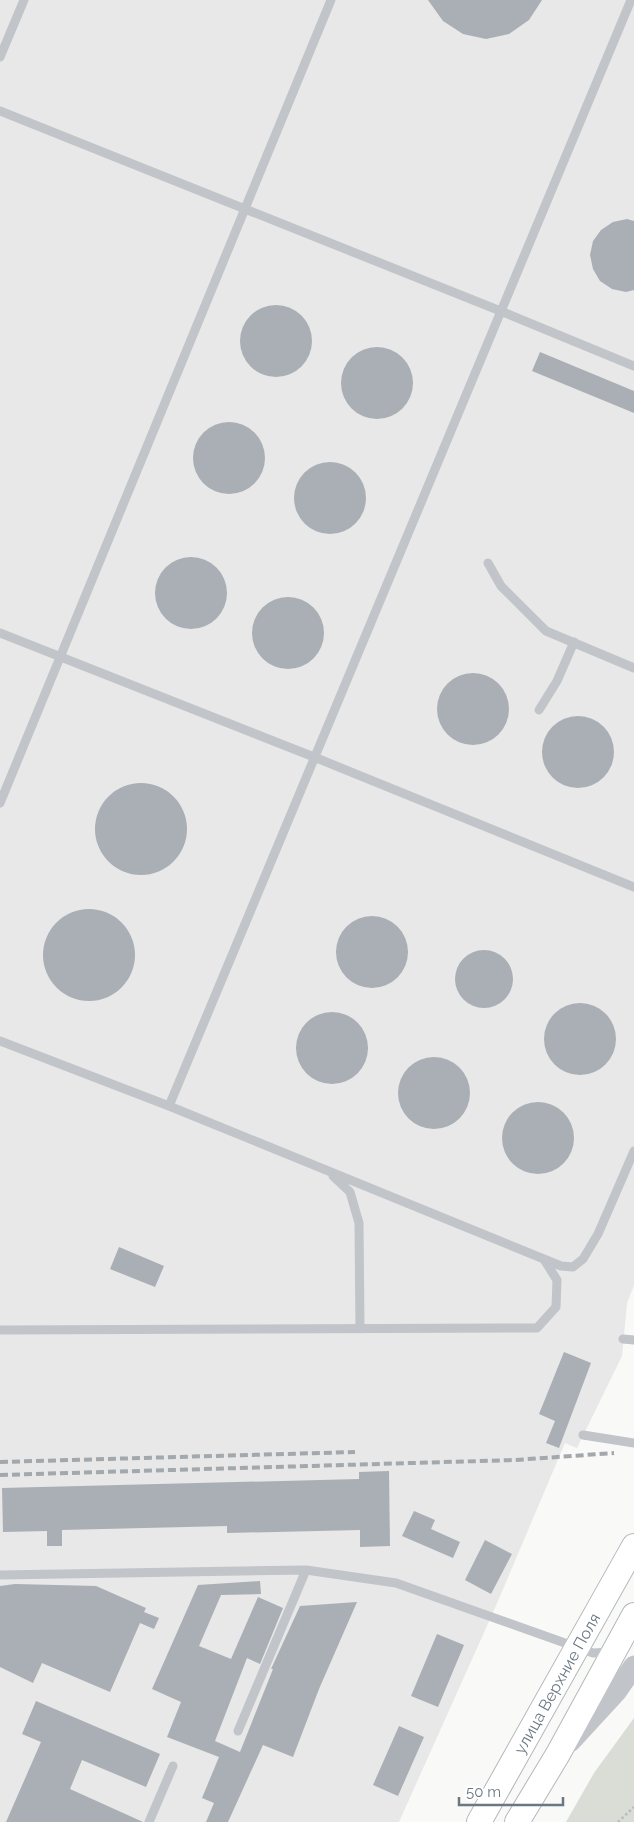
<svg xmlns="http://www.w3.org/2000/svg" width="634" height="1822" viewBox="0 0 634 1822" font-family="Raleway,sans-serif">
<rect width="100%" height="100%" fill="#f9f9f7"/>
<path fill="#e7e8e7" d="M0 0H634V1285L627 1303 622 1356 577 1448 565 1443 495 1608 399 1822H0Z"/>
<path fill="#d9ddd6" d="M634 1718V1822H566L594 1773Z"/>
<path fill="#a9afb5" d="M428 0H542L529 20 509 34 486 39 463 34 443 21Z
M627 219 634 221V290L626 292 612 289 600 281 593 269 590 255 593 241 601 230 613 222Z
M240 341a36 36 0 1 1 72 0a36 36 0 1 1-72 0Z
M341 383a36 36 0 1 1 72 0a36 36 0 1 1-72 0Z
M540 352 634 391V413L532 371Z
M193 458a36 36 0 1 1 72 0a36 36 0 1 1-72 0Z
M294 498a36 36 0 1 1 72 0a36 36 0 1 1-72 0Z
M155 593a36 36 0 1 1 72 0a36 36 0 1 1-72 0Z
M252 633a36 36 0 1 1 72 0a36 36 0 1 1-72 0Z
M437 709a36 36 0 1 1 72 0a36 36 0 1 1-72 0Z
M542 752a36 36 0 1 1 72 0a36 36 0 1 1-72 0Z
M95 829a46 46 0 1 1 92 0a46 46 0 1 1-92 0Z
M43 955a46 46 0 1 1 92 0a46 46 0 1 1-92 0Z
M336 952a36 36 0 1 1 72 0a36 36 0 1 1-72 0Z
M455 979a29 29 0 1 1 58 0a29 29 0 1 1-58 0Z
M544 1039a36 36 0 1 1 72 0a36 36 0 1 1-72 0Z
M296 1048a36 36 0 1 1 72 0a36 36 0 1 1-72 0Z
M398 1093a36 36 0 1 1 72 0a36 36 0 1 1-72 0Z
M502 1138a36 36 0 1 1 72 0a36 36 0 1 1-72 0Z
M119 1247 164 1266 155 1287 110 1269Z
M564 1352 591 1363 559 1448 546 1443 555 1421 539 1414Z
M389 1471 390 1546 360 1547V1530L227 1533V1526L62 1530V1546H47V1531L3 1532 2 1488 359 1479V1472Z
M414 1511 435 1520 431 1529 460 1542 453 1558 402 1536Z
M485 1540 512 1554 491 1594 465 1580Z
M260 1581 261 1594 221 1595 199 1646 231 1659 258 1597 283 1608 260 1664 247 1658 215 1741 240 1752 273 1669H271L300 1606 357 1602 319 1689 293 1757 263 1745 228 1822H206L214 1803 202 1798 219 1757 167 1737 181 1702 152 1689 198 1585Z
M15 1584 96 1586 146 1608 144 1612 159 1618 154 1629 140 1623 110 1692 42 1663 33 1683 0 1667V1586Z
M437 1634 464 1645 438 1707 411 1696Z
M36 1701 160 1754 146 1787 82 1760 70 1789 143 1822H6L41 1742 22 1734Z
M399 1726 424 1737 398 1796 373 1785Z"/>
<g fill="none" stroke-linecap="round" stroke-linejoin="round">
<g stroke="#b3b8bc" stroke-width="26">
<g id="secondary">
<path id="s1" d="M479 1822 634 1546"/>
<path d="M517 1822 558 1754 634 1615"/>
</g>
</g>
<path stroke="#b9bcbe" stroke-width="2.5" stroke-dasharray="2.5 2.5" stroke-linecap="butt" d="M618 1822 634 1807"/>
<path stroke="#c1c4c8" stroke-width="9" d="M0 57 24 0
M0 111 503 312 634 366
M488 563 501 586 546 631 634 668
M0 633 314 757 634 887
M539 710 557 681 574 642
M0 803 331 0
M0 1041 169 1106 561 1266 573 1267 583 1259 598 1234 634 1151
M169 1106 631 0
M333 1176 350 1192 359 1223 360 1329
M0 1330 537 1328 556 1307 557 1280 545 1261
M623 1339 634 1340
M583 1435 634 1443
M0 1575 306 1570 396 1583 593 1653 612 1652
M238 1731 306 1570
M149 1822 173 1766"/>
<path stroke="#c1c4c8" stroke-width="21" d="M570 1742 616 1692 634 1666"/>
<use href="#secondary" stroke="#fff" stroke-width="24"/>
<path stroke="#a3a8ad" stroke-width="4" stroke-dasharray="8 4" stroke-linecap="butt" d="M0 1462 355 1452
M0 1475 515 1460 614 1453"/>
</g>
<g text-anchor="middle" stroke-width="5" stroke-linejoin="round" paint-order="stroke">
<g font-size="16" fill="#6b7884" stroke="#fff">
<text dy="6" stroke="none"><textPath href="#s1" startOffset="159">улица Верхние Поля</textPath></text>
</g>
</g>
<path d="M459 1797v8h104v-8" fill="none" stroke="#6b7884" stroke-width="2.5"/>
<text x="466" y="1797" font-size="15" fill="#6b7884" stroke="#ffffff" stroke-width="4" paint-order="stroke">50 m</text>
</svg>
